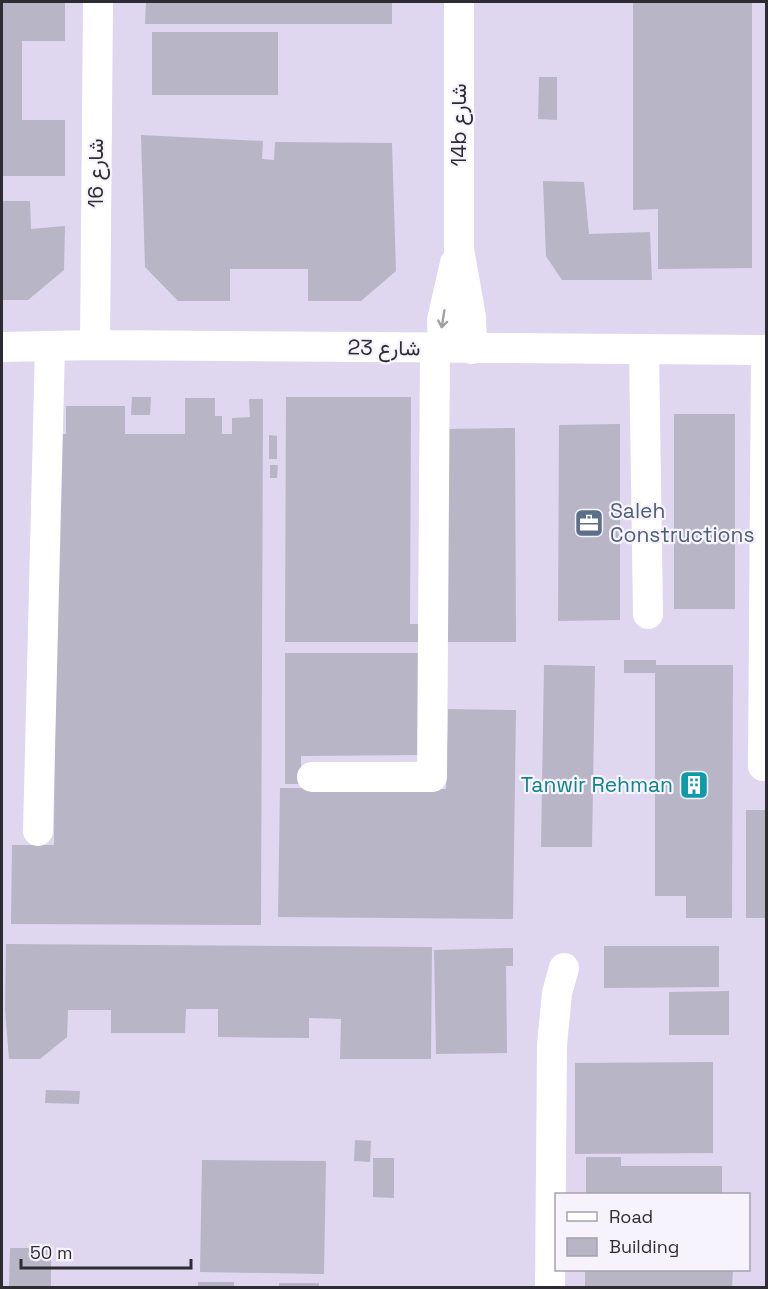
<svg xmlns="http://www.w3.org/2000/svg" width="768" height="1289" viewBox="0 0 768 1289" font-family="'Space Grotesk',Vazirmatn,sans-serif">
<rect width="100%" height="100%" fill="#eae4f6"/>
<path fill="#dfd6ef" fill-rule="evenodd" d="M2 2H766V1287L2 1288ZM556 1194H748V1270H556Z"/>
<path fill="#b8b5c7" d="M2 2H65V41H22V120H65V176H2Z
M146 2H392V24H145Z
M633 2H752V268L658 269V209L633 210Z
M152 32H278V95H152Z
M539 77H557V120L538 119Z
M141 135 263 141 262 159 274 160 275 142 392 143 396 271 361 301H308V269H230V301H178L145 267Z
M543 181 584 182 589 234 650 232 652 280H562L546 256Z
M2 201H30L31 229 65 226 64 270 28 300H2Z
M132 397H151L150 415H131Z
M286 397H411L410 624H419L418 642H285Z
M185 398H215V416H222V434H232V418L250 417 249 399H263L261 925 11 924 12 845H54L57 434H66V406H125V434H185Z
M674 414H735V609H674Z
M620 424V620L558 621 559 425Z
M515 428 516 642H447V429Z
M269 435 277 436V459H269Z
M270 465H278L277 478H270Z
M285 653H419L418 755 301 756V784H285Z
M624 660H656V665H733L732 918H686V896H655V673H624Z
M544 665 595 666 592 847H541Z
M448 709 516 710 513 919 278 917 280 788 446 789Z
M746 810H766V918H746Z
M6 944 432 947 431 1059H340L341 1019 309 1018V1038L218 1037V1009H186L185 1033H111V1010H68L67 1037 40 1059H9L5 1009Z
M604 946H719V987L604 988Z
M513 948V966H506L507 1053 436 1054 434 950Z
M729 991V1035H669V992Z
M713 1062V1153L575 1154V1063Z
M46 1090 80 1091 79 1104 45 1103Z
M355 1140 371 1141 370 1162 354 1161Z
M586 1157H621V1166H722V1194H586Z
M373 1158H394V1198L373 1197Z
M202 1160 326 1161 324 1274 200 1272Z
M10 1248H51V1287H9Z
M585 1270H733L732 1287H585Z
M198 1282H234V1287H198Z
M279 1283H319V1287H279Z"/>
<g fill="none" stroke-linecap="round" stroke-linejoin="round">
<path stroke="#fff" stroke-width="30" d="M459 2V249L471 317 472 349
M95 345 98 2
M2 347 95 345 766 350
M443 349 442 320 455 263
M644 349 648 614
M763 766 766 354
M312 777H432L435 349
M38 831 50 346
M550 1288 552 1045 557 993 564 968"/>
</g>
<defs><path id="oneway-shaft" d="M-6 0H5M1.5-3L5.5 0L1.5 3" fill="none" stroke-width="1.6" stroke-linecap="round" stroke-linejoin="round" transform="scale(1.5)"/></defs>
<use stroke="#a1a0a3" href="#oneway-shaft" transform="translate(443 319) rotate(99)"/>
<defs>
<g id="office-square" transform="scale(1.5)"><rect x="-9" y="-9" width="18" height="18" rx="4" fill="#5c6f8a" stroke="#f6f3fd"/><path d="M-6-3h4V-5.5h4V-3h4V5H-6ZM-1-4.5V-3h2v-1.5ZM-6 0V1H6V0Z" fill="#fff"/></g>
<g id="building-square" transform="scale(1.5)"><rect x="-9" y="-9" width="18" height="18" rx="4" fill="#0f9aa8" stroke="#f6f3fd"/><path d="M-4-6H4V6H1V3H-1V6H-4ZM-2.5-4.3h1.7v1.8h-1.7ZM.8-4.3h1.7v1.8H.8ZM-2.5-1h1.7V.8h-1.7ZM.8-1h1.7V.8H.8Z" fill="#fff"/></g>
</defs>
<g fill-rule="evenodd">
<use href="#office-square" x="589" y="523"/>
<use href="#building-square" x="694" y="785"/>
</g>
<g text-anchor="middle" stroke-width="4.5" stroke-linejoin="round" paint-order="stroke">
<g font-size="21" fill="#2e2c33" stroke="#f6f3fd">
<text transform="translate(459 125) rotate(-90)" y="7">14b شارع</text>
<text transform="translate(96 173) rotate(-90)" y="7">شارع 16</text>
<text transform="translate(384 348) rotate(1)" y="7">شارع 23</text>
</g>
<g font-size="21" fill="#4e5e75" stroke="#f6f3fd" text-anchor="start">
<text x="610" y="518">Saleh<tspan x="610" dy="24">Constructions</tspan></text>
</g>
<g font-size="21" fill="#0d838f" stroke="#f6f3fd" text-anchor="end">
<text x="673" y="792">Tanwir Rehman</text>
</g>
</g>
<rect width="768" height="1289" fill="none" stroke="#2e2c33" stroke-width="6"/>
<rect x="555" y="1193" width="195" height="78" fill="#f6f3fd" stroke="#a6a3ac" stroke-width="1.5"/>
<rect x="567" y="1212" width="30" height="9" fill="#ffffff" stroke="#a6a3ac" stroke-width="1.5"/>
<text x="609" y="1223" font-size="18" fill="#2e2c33">Road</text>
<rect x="567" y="1238" width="30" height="18" fill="#b8b5c7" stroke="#a6a3ac" stroke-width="1.5"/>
<text x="609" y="1253" font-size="18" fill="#2e2c33">Building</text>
<path d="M21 1259v9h170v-9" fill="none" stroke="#2e2c33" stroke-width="3"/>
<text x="30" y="1259" font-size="18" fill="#2e2c33" stroke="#f6f3fd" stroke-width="4.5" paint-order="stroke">50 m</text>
</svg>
